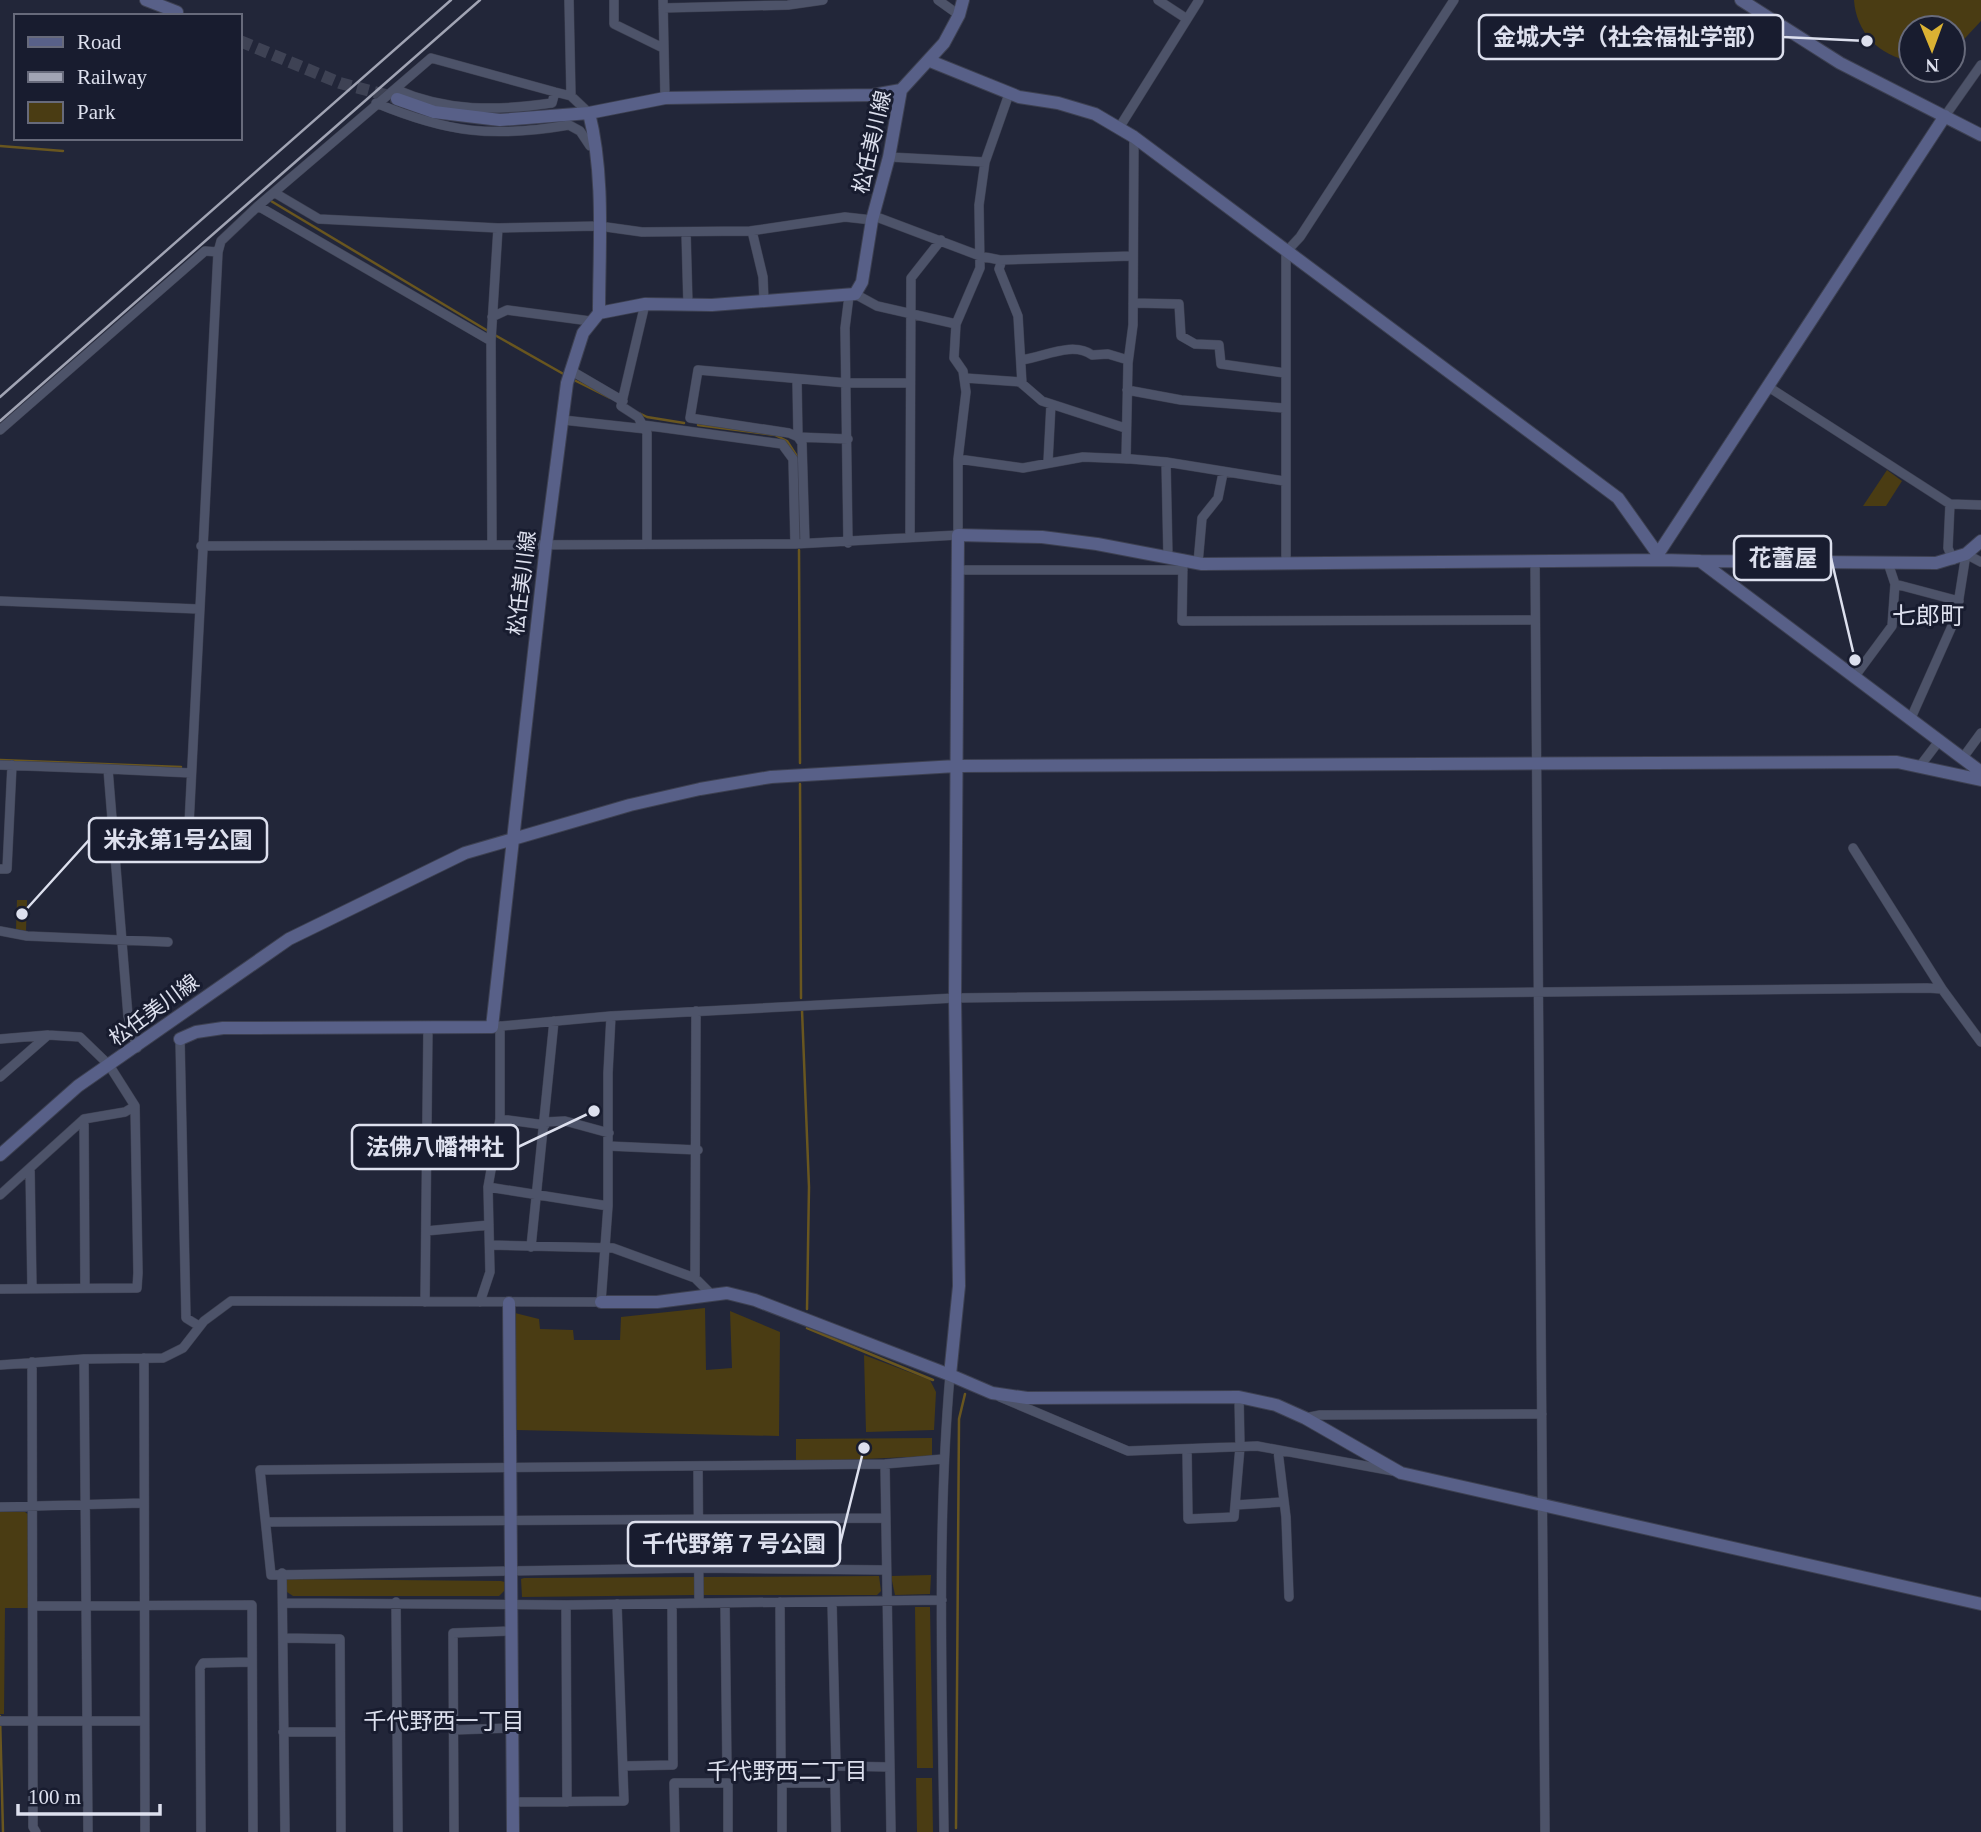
<svg xmlns="http://www.w3.org/2000/svg" width="1981" height="1832" viewBox="0 0 1981 1832" font-family="'Times New Roman','Noto Sans JP',serif">
<rect width="100%" height="100%" fill="#222639"/>
<path fill="#4a3c13" d="M1854 0H1981V21L1953 51V28H1911V61C1879 56 1856 32 1854 0Z
M1887 470 1902 481 1886 506H1863Z
M17 900H27L26 931 16 929Z
M705 1308 706 1370 732 1368 730 1311 780 1332 779 1436 516 1430 515 1313 539 1319 540 1329 573 1330 574 1340H620L621 1317Z
M864 1355 930 1380 936 1392 934 1430 866 1432Z
M932 1438V1456L796 1462V1439Z
M0 1512H25L29 1515 30 1608H5L4 1714H0Z
M931 1575 930 1594 895 1595 891 1576Z
M879 1576 881 1591 877 1595H702V1577Z
M695 1577V1595L522 1597 521 1579 524 1578Z
M285 1579 501 1581 505 1582 504 1591 499 1596H293L287 1592Z
M915 1607H930L933 1768H917Z
M916 1778H932L933 1832H917Z"/>
<g fill="none" stroke-linecap="round" stroke-linejoin="round">
<path stroke="#69561f" stroke-width="2.5" d="M0 146 63 151
M271 201 488 331
M493 334 567 376
M572 379 610 398
M639 413 647 417 684 423
M698 425 775 435 787 441 798 458
M799 482 800 532
M799 550 800 763
M0 760 181 767
M800 784 801 998
M802 1010 809 1187 807 1309
M807 1328 933 1380
M0 1716 3 1832
M956 1828 959 1419 965 1394"/>
<path stroke="#3e4254" stroke-width="12" stroke-dasharray="12 6" stroke-linecap="butt" d="M240 41 340 83 397 98"/>
<g stroke="#3d4051" stroke-width="10">
<path id="street" d="M569 0 571 96
M614 0V24L663 48
M663 0 665 98
M938 0 959 15
M1158 0 1187 19
M663 8 788 5 823 0
M555 92 552 103C497 111 447 112 395 89L431 58 555 92 571 96 589 113
M376 103C448 133 493 138 569 125L580 131 590 146H594
M1945 116 1981 65
M1119 128 1199 0
M889 157 985 162
M275 193 319 219 498 228 599 226 642 232 750 231 845 217 872 220
M258 206 491 341 492 545
M874 216 980 256 1000 260 1132 256
M752 231 763 277 764 301
M686 232 688 305
M1002 260 999 269 1018 316 1022 384
M855 294 877 306 956 324
M1133 303 1179 304 1181 336 1195 344 1219 345 1221 364 1285 373
M645 304 621 406 638 417 647 433V543
M492 317 507 310 590 321
M491 341 498 228
M1022 360C1044 357 1073 341 1092 355L1108 354 1128 360
M570 370 623 401
M965 378 1020 382 1042 401 1125 428
M797 380 798 437 848 439
M1767 386 1950 504 1981 505
M1127 390 1181 400 1284 408
M563 420 646 429
M643 425 782 444 793 459 795 544
M0 430 205 251 218 252
M958 459 1023 468 1083 457 1131 459 1166 462 1284 481
M1126 459 1128 363 1133 325 1134 137
M1048 462 1051 404
M1166 462 1168 557
M1950 504 1948 548 1953 560
M910 536 911 278 941 240
M805 543 802 443 798 437 789 433 690 418 698 370 847 383H909
M848 543 845 328 849 296
M201 546 795 544 958 535V459L966 392 963 371 954 358 956 324 980 268 979 205 985 162 1009 94
M1183 559 1182 621 1535 620
M1535 561 1545 1832
M1198 563 1202 518 1218 498 1223 473
M1286 563V252L1300 237 1454 0
M959 570H1183
M1895 584 1959 601
M0 601 198 609
M1855 676 1892 626 1895 584 1888 563
M1911 718 1956 617 1966 554 1981 562
M1962 759 1981 733
M0 765 108 769 128 1016 137 1048
M1920 766 1939 741
M108 769 191 773
M113 823 171 824
M1853 848 1942 989
M203 856 189 825 218 252 221 241 258 206 395 89
M0 869H7L12 765
M0 931 27 936 168 942
M492 1027 611 1016 955 998 1927 988 1942 989 1981 1042
M0 1039 48 1035 80 1037 109 1065 135 1106 138 1273 137 1288 0 1289
M180 1039 186 1318 199 1326
M0 1077 48 1035
M84 1119 85 1288
M500 1119 545 1125
M545 1122 565 1121 609 1133
M608 1146 698 1150
M427 1163 492 1164
M30 1168 32 1289
M488 1187 608 1206
M0 1195 84 1119 125 1112 135 1106
M426 1231 489 1225
M490 1245 613 1248 695 1278 711 1294
M531 1247 554 1021
M695 1278 696 1011
M425 1302 428 1027
M480 1302 490 1272 488 1187 500 1119V1026
M144 1358 145 1832
M84 1359 88 1832
M32 1362 33 1827 36 1832
M0 1365 84 1359 163 1358 183 1348 204 1321 231 1301 601 1302 608 1206V1073L611 1016
M1000 1397 1128 1451 1257 1446 1393 1471
M1305 1418 1320 1415 1542 1414
M1187 1449 1188 1519 1234 1517 1240 1447 1239 1397
M1278 1451 1286 1517 1289 1597
M885 1464 891 1832
M698 1466 699 1601
M1235 1505 1283 1502
M0 1507 142 1503
M267 1522 886 1518
M886 1570 699 1568 271 1575 260 1470 885 1464 943 1459
M282 1573 285 1832
M396 1602 398 1832
M832 1602 836 1766 890 1767
M283 1603 566 1605 942 1600
M725 1603 727 1769 781 1768 780 1602
M566 1605 567 1802
M34 1606 252 1605 253 1832
M284 1638 340 1639 341 1832
M0 1721H143
M454 1730 511 1728
M283 1732H340
M623 1766 673 1765 672 1604
M512 1802 624 1801 617 1604
M201 1832 200 1668 203 1663 252 1662
M454 1832 453 1633 511 1631
M675 1832 674 1783H728V1832
M782 1832V1783H835L836 1832
M944 1832C942 1680 937 1527 950 1375"/>
</g>
<g stroke="#3d4051" stroke-width="14">
<path id="secondary" d="M146 0 177 12
M1741 0 1840 63 1981 135
M930 61 1019 97 1058 103 1095 114 1134 137 1618 498 1662 560 1700 561 1981 772
M397 99 434 112 500 120 589 113 665 98 873 95 901 90
M589 113C605 176 599 248 599 313
M1658 554 1945 116
M1700 561 1936 563 1966 554 1981 541
M180 1039 196 1032 223 1028 492 1027 546 545 567 383 583 333 599 313 645 304 712 305 855 294 862 282 872 220 889 157 901 90 944 43 959 15 963 0
M0 1155 78 1086 289 939 465 853 630 805 700 789 771 777 956 766 1897 762 1981 780
M601 1302H657L727 1293 755 1300 950 1375 959 1286 955 998 958 535 1042 537 1097 544 1202 564 1662 560
M509 1303 513 1832
M950 1375 992 1393 1027 1398 1239 1397 1276 1405 1305 1418 1401 1473 1981 1604"/>
</g>
<use href="#street" stroke="#4d5369" stroke-width="9"/>
<use href="#secondary" stroke="#586088" stroke-width="12"/>
<path stroke="#a1a4b4" stroke-width="2.5" d="M0 397 451 0
M0 421 480 0"/>
</g>
<g text-anchor="middle" stroke-width="6" stroke-linejoin="round" paint-order="stroke">
<g font-size="21" fill="#dde0ee" stroke="#181c2f">
<text transform="translate(872 142) rotate(-77)" y="7">松任美川線</text>
<text transform="translate(522 583) rotate(-83)" y="7">松任美川線</text>
<text transform="translate(154 1010) rotate(-36)" y="7">松任美川線</text>
</g>
<g font-size="23" fill="#dde0ee" stroke="#181c2f">
<text x="444" y="1729">千代野西一丁目</text>
<text x="787" y="1779">千代野西二丁目</text>
</g>
<g font-size="24" fill="#dde0ee" stroke="#181c2f">
<text x="1928" y="624">七郎町</text>
</g>
</g>
<path fill="none" stroke="#dde0ee" stroke-width="2.5" d="M1867 41L1783 37M1855 660L1831 558M22 914L89 840M594 1111L518 1147M864 1448L840 1544"/>
<g fill="#dde0ee" stroke="#181c2f" stroke-width="2.5">
<circle cx="1867" cy="41" r="7"/>
<circle cx="1855" cy="660" r="7"/>
<circle cx="22" cy="914" r="7"/>
<circle cx="594" cy="1111" r="7"/>
<circle cx="864" cy="1448" r="7"/>
</g>
<g fill="#181c2f" stroke="#dde0ee" stroke-width="2.5">
<rect x="1479" y="15" width="304" height="44" rx="7"/>
<rect x="1734" y="536" width="97" height="44" rx="7"/>
<rect x="89" y="818" width="178" height="44" rx="7"/>
<rect x="352" y="1125" width="166" height="44" rx="7"/>
<rect x="628" y="1522" width="212" height="44" rx="7"/>
</g>
<g font-size="23" text-anchor="middle" font-weight="bold" fill="#dde0ee">
<text x="1631" y="45">金城大学（社会福祉学部）</text>
<text x="1783" y="566">花蕾屋</text>
<text x="178" y="848">米永第1号公園</text>
<text x="435" y="1155">法佛八幡神社</text>
<text x="734" y="1552">千代野第７号公園</text>
</g>
<rect x="14" y="14" width="228" height="126" fill="#181c2f" stroke="#676a7b" stroke-width="2"/>
<rect x="28" y="37" width="35" height="10" fill="#586088" stroke="#676a7b" stroke-width="2"/>
<text x="77" y="49" font-size="21" fill="#dde0ee">Road</text>
<rect x="28" y="72" width="35" height="10" fill="#a1a4b4" stroke="#676a7b" stroke-width="2"/>
<text x="77" y="84" font-size="21" fill="#dde0ee">Railway</text>
<rect x="28" y="102" width="35" height="21" fill="#4a3c13" stroke="#676a7b" stroke-width="2"/>
<text x="77" y="119" font-size="21" fill="#dde0ee">Park</text>
<g transform="translate(1932 49) rotate(179)"><circle r="33" fill="#181c2f" stroke="#676a7b" stroke-width="2"/>
<path d="M0-5L12 26L0 18L-12 26Z" fill="#dbb233"/>
<text y="-10" font-size="19" font-weight="bold" text-anchor="middle" fill="#dde0ee">N</text>
</g>
<path d="M18 1804v10h142v-10" fill="none" stroke="#dde0ee" stroke-width="3.5"/>
<text x="28" y="1804" font-size="21" fill="#dde0ee" stroke="#181c2f" stroke-width="5" paint-order="stroke">100 m</text>
</svg>
